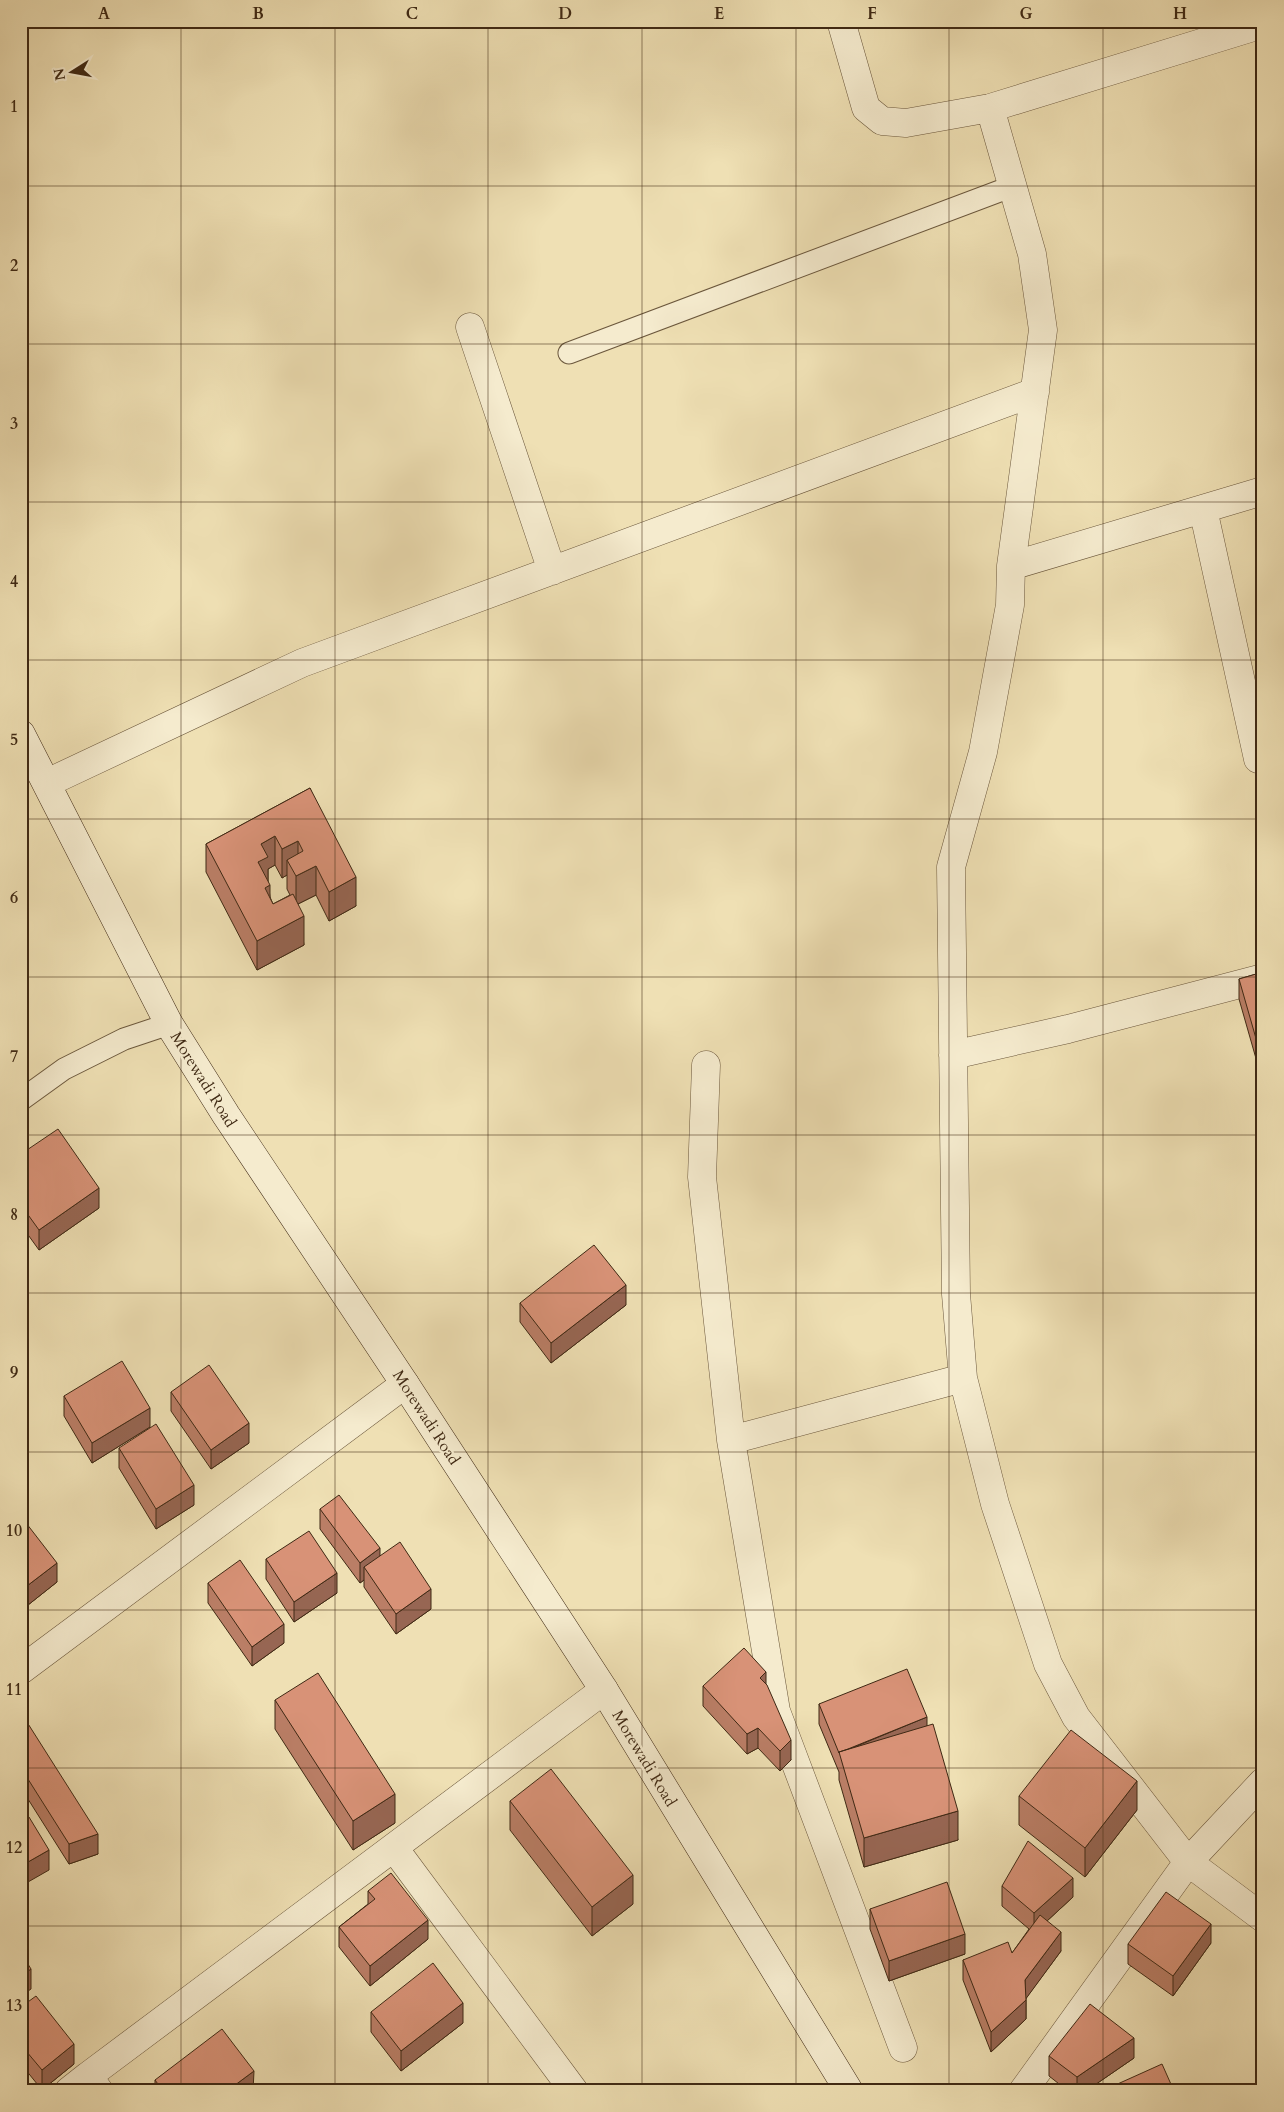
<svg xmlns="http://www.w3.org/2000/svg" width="1284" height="2112" viewBox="0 0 1284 2112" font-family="Cardo,serif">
<rect width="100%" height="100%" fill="#efe0b4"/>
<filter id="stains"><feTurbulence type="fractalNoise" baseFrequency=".004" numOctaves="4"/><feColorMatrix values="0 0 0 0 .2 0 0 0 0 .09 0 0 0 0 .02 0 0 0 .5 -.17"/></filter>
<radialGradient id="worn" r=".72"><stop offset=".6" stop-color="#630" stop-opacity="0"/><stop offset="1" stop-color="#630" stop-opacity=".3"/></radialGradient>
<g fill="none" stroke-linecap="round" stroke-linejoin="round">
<g stroke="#6b573c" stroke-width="23">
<path id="lane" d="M569 353 1013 186
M21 1100 64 1069 124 1039 169 1024"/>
</g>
<g stroke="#6b573c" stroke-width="29">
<path id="street" d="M841 21 866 108 882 121 906 123 990 108 1263 24
M990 108 1032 254 1043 330 1011 566 1010 605 983 752 951 867 956 1294 963 1378 995 1504 1048 1664 1076 1717 1188 1862 1263 1918
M470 327 552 571
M1203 509 1258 759
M1011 566 1263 491
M47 783 302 663 1035 392
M953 1055 1068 1029 1263 978
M706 1065 702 1177 731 1440 776 1711 903 2048
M731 1440 963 1378
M21 1670 405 1384
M394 1848 574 2091
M88 2076 604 1690
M69 2091 88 2076 99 2091
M1023 2091 1188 1862 1263 1782"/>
</g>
<g stroke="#3f2914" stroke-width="29">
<path id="secondary" d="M21 734 169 1024 226 1115 405 1384 604 1690 849 2091"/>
</g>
<use href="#lane" stroke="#f5ebce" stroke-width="21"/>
<use href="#street" stroke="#f5ebce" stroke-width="28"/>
<use href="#secondary" stroke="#f5ebce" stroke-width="28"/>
</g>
<path fill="#ba7e66" stroke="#3f2914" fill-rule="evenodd" d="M310 788 356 906 329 921 316 895 298 904 304 945 257 970 206 872V844ZM275 865 282 878 287 875V889L290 895 273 904 270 897 268 881V869Z
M1263 972V1083L1239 999V979Z
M21 1154 99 1208 39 1250 21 1225Z
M520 1303 626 1305 551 1363 520 1322Z
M171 1392 249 1443 211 1469 171 1411Z
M64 1396 150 1427 92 1463 64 1416Z
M119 1448 194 1505 156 1529 119 1468Z
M320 1509 380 1556 431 1609 396 1634 364 1587V1580L360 1583 320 1529Z
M21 1520 57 1582 23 1609 21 1606Z
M266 1559 337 1593 294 1622 266 1579Z
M208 1583 284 1643 252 1666 208 1603Z
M766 1685 791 1760 780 1771 758 1748 747 1754 703 1706V1686Z
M275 1700 395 1823 353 1850 275 1729Z
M819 1704 927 1726 958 1840 864 1867 839 1780V1772L819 1724Z
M21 1721 98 1854 69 1864 21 1788Z
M1019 1796 1137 1810 1085 1877 1019 1825Z
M510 1801 633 1904 592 1936 510 1830Z
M1002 1886 1073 1897 1047 1921 1061 1951 1026 1998V2019L991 2052 963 1980V1960L1012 1953 1029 1929 1002 1906Z
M368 1891 428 1939 370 1986 339 1947V1927L368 1904Z
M870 1909 965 1954 889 1981 870 1929Z
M1211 1943 1173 1996 1128 1964V1944Z
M1263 1993V2020L1260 2014V1994Z
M21 2007 74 2064 42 2090 21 2064Z
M371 2012 463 2023 401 2071 371 2032Z
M1049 2056 1134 2058 1086 2091H1068L1049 2076Z
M155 2080 254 2091H155Z"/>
<path fill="#976653" stroke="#3f2914" d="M275 836V865L268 869V886L270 885V914L265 888 258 862 261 844Z
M298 841V869L287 860V875L282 878V849Z
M316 866V895L296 905V876Z
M356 877V906L329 921V892Z
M304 916V945L257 970V941Z
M99 1188V1208L39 1250V1230Z
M626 1285V1305L551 1363V1343Z
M150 1408V1427L92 1463V1443Z
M249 1423V1443L211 1469V1450Z
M194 1485V1505L156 1529V1509Z
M380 1548V1568L364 1567V1580L360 1583V1563Z
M57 1563V1582L23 1609V1589Z
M337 1573V1593L294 1622V1602Z
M431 1589V1609L396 1634V1614Z
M284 1624V1643L252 1666V1647Z
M766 1672V1692L760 1678Z
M927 1717V1737L840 1753Z
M758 1728V1748L747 1754V1734Z
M791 1740V1760L780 1771V1751Z
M1137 1781V1810L1085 1877V1848Z
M395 1794V1823L353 1850V1821Z
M958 1811V1840L864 1867V1838Z
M98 1834V1854L69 1864V1844Z
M49 1850V1870L21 1886V1866Z
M633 1875V1904L592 1936V1907Z
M1073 1878V1897L1034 1933V1913Z
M428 1920V1939L370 1986V1966Z
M1211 1924V1943L1173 1996V1976Z
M1061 1932V1951L1025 2000V1980Z
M965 1934V1954L889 1981V1961Z
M31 1969V1989L21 1996V1976Z
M1026 2000V2019L991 2052V2032Z
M463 2003V2023L401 2071V2051Z
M1134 2038V2058L1086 2091H1077V2077Z
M74 2044V2064L42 2090V2070Z
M254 2071 253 2091H227Z"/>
<path fill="#d89277" stroke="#3f2914" d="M310 788 356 877 329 892 316 866 296 876 287 860 303 851 298 841 282 849 275 836 261 844 268 857 258 862 270 885 265 888 273 904 293 894 304 916 257 941 206 844Z
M1263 972V1063L1239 979Z
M58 1129 99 1188 39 1230 21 1205V1154Z
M594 1245 626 1285 551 1343 520 1303Z
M122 1361 150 1408 92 1443 64 1396Z
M209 1365 249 1423 211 1450 171 1392Z
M156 1424 194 1485 156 1509 119 1448Z
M339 1495 380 1548 360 1563 320 1509Z
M23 1519 57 1563 23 1589 21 1586V1520Z
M309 1531 337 1573 294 1602 266 1559Z
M400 1542 431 1589 396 1614 364 1567Z
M240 1560 284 1624 252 1647 208 1583Z
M744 1648 766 1672 760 1678 767 1685 791 1740 780 1751 758 1728 747 1734 703 1686Z
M907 1669 927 1717 848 1749 839 1752V1753L819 1704Z
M318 1673 395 1794 353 1821 275 1700Z
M25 1719 98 1834 69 1844 21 1768V1721Z
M933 1724 958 1811 864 1838 839 1752Z
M1071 1730 1137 1781 1085 1848 1019 1796Z
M551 1769 633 1875 592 1907 510 1801Z
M29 1817 49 1850 21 1866V1822Z
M1028 1841 1073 1878 1034 1913 1002 1886Z
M391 1873 428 1920 370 1966 339 1927 375 1899 368 1891Z
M947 1882 965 1934 889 1961 870 1909Z
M1166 1892 1211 1924 1173 1976 1128 1944Z
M1040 1915 1061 1932 1025 1980 1026 2000 991 2032 963 1960 1008 1942 1012 1953Z
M21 1953 31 1969 21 1976Z
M433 1963 463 2003 401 2051 371 2012Z
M1263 1993V2000L1260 1994Z
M36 1996 74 2044 42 2070 21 2045V2007Z
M1090 2004 1134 2038 1077 2077 1049 2056Z
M222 2029 254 2071 227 2091H163L155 2080Z
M1162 2064 1174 2091H1102Z"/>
<path fill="none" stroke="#3f2914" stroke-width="1" stroke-opacity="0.55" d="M181 21V2091M335 21V2091M488 21V2091M642 21V2091M796 21V2091M949 21V2091M1103 21V2091M21 186H1263M21 344H1263M21 502H1263M21 660H1263M21 819H1263M21 977H1263M21 1135H1263M21 1293H1263M21 1452H1263M21 1610H1263M21 1768H1263M21 1926H1263"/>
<g text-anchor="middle" stroke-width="5" stroke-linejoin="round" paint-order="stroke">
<g font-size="16" fill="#3f2914" stroke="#f5ebce">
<text transform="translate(204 1079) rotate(58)" y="6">Morewadi Road</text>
<text transform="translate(427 1417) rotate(57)" y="6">Morewadi Road</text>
<text transform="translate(645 1758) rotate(59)" y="6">Morewadi Road</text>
</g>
</g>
<rect width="1284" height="2112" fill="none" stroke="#efe0b4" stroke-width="55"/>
<g transform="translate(72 72) rotate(259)" stroke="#f5ebce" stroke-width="4" paint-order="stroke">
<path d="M0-4L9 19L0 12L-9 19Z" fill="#3f2914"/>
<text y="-8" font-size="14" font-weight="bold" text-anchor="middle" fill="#3f2914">N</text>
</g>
<rect x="28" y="28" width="1228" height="2056" fill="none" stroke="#3f2914" stroke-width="2"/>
<g font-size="16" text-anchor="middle" font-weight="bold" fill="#3f2914">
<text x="104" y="19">A</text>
<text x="258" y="19">B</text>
<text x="412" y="19">C</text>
<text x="565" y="19">D</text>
<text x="719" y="19">E</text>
<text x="872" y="19">F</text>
<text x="1026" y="19">G</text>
<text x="1180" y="19">H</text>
<text x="14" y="112">1</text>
<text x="14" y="271">2</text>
<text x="14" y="429">3</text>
<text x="14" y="587">4</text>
<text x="14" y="745">5</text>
<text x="14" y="903">6</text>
<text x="14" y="1062">7</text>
<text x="14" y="1220">8</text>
<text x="14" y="1378">9</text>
<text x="14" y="1536">10</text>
<text x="14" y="1695">11</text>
<text x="14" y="1853">12</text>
<text x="14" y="2011">13</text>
</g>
<rect width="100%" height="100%" filter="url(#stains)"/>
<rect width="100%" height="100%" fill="url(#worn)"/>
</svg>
